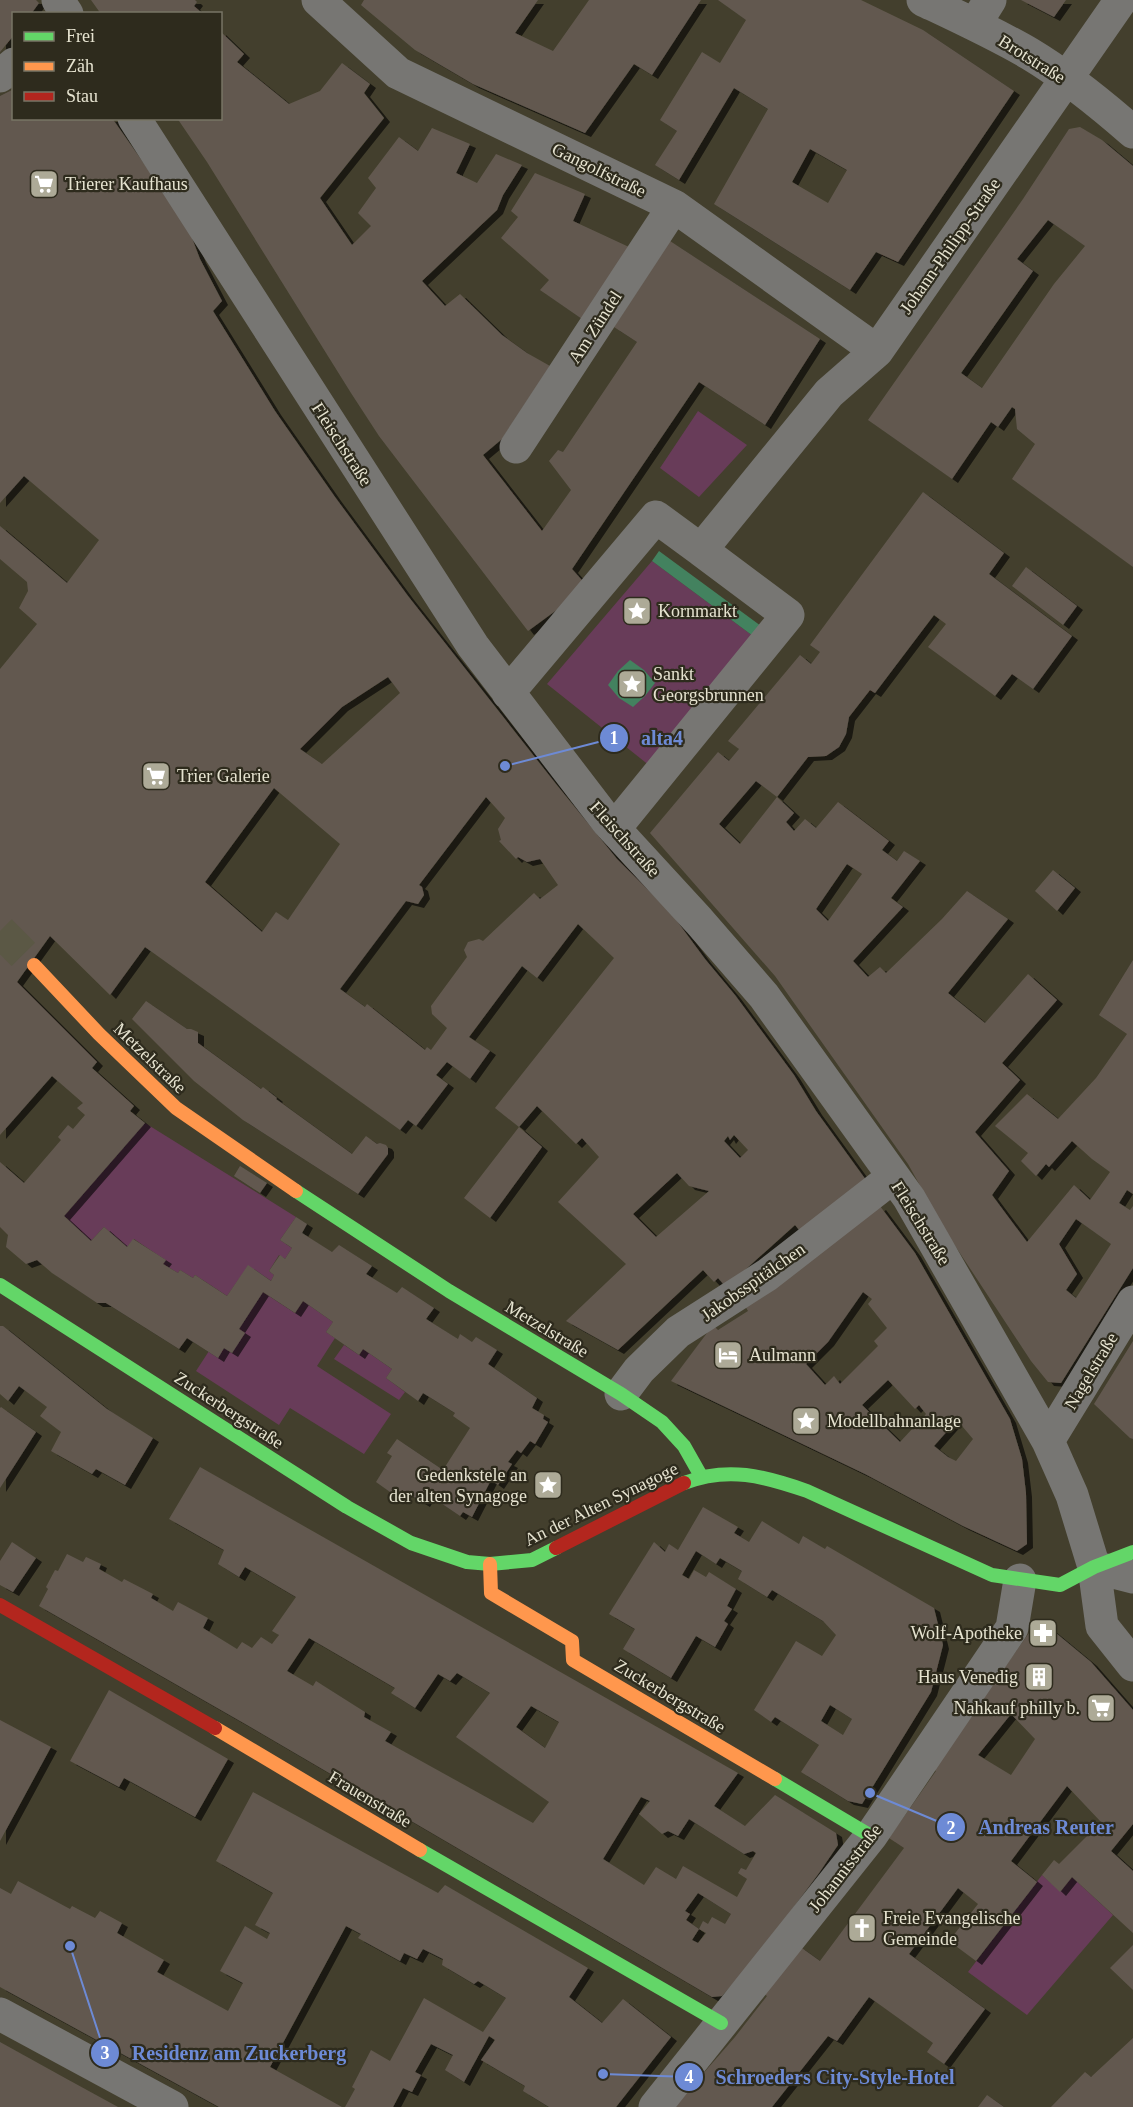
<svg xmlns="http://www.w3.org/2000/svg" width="1133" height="2107" viewBox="0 0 1133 2107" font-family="Georgia,serif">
<defs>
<filter id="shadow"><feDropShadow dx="6" dy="4" stdDeviation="0" flood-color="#0009"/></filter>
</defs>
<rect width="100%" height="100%" fill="#433f2d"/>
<path fill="#683c59" d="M698 411 747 445 699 497 660 468Z
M652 561 753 636 650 766 547 684Z
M145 1123 296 1217 280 1240 292 1248 285 1259 279 1255 269 1271 274 1275 271 1281 248 1266 227 1296 195 1275 193 1278 180 1270 178 1273 163 1264 165 1260 134 1239 127 1247 104 1227 91 1241 64 1216Z
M263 1292 295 1313 303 1301 333 1322 326 1332 335 1338 317 1366 391 1414 364 1454 290 1408 279 1425 196 1371 209 1351 218 1357 224 1348 232 1353 239 1329Z
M344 1345 359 1355 363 1349 392 1369 386 1378 405 1392 399 1400 334 1359Z
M1042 1875 1060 1891 1072 1877 1113 1915 1027 2015 968 1972Z"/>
<path fill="#43825f" d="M659 551 761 626 753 636 652 561Z
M630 660 644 670 655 683 645 696 633 707 619 698 608 685 618 671Z"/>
<path fill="#62594f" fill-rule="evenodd" filter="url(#shadow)" d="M0 0H36L39 3 31 14H14V35L0 52Z
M91 0H195L197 2 194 6 203 14H101Z
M364 0H538L515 33 553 51 589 0H701L652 75 634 64 585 133 473 84 415 50 361 5Z
M718 0H861L923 30 1014 91 898 262 876 252 850 290 714 204 768 109 734 88 679 180 655 165 677 131 660 120 702 52 720 63 746 20ZM810 149 847 170 828 203 792 182Z
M1021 0H1066L1054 17Z
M220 31 244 54 237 62 289 104 320 91 342 63 370 84 364 93 384 118 320 198 352 245 371 226 358 213 376 188 368 178 399 137 418 151 432 128 470 144 456 173 477 183 496 154 522 165 503 195 497 210 422 281 445 306 460 294 502 335 527 353 550 366 502 439 483 455 542 531 571 490 549 461 558 450 563 452 637 342 614 327 670 241 820 339 765 425 699 382 572 569 588 587 528 631 379 436 351 393 207 162 177 118H220Z
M14 89V118H112L187 225 200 259 222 301 213 311 275 411 335 497 408 596 556 784 617 859 671 913 705 959 735 995 794 1075 816 1111 866 1180 800 1231 795 1225 726 1287 718 1278 714 1282 703 1270 618 1350 566 1321 626 1264 558 1202 599 1157 582 1138 576 1144 537 1106 519 1127 495 1108 614 958 578 924 537 978 522 966 469 1037 490 1051 470 1079 447 1062 436 1075 448 1084 416 1126 408 1120 400 1130 145 947 110 995 50 936 17 982 97 1062 92 1068 134 1106 130 1111 145 1123 64 1216 91 1241 104 1227 127 1247 133 1239 166 1260 163 1264 178 1273 180 1270 193 1278 195 1275 227 1296 248 1265 271 1281 274 1275 269 1271 280 1255 285 1259 292 1248 280 1240 296 1217 307 1224 302 1233 332 1252 339 1245 372 1266 366 1274 397 1293 402 1287 434 1308 426 1319 458 1339 460 1334 472 1342 476 1337 497 1350 488 1364 537 1398 532 1408 544 1415 543 1419 548 1422 535 1444 530 1441 521 1453 517 1450 508 1462 512 1464 498 1485 491 1480 472 1517 463 1512 460 1516 429 1495 424 1503 402 1490 397 1497 376 1482 392 1456 387 1453 397 1439 443 1470 470 1428 453 1416 455 1413 423 1393 418 1401 386 1378 392 1369 363 1349 359 1355 326 1332 333 1322 303 1301 295 1313 263 1292 239 1329 245 1333 232 1353 224 1348 218 1358 187 1338 179 1349 106 1303H97L52 1273 37 1260 26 1264 6 1247 8 1235 0 1227V1162L24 1183 61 1140 58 1137 68 1125 73 1129 85 1115 77 1108 83 1103 52 1076 0 1135V669L37 624 19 608 28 591 27 582 0 559V526L67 583 99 540 24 476 0 503V96ZM388 677 400 693 322 764 300 749 342 707ZM274 788 340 844 288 920 276 912 262 932 205 882ZM486 797 505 818 498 829 501 840 499 841 516 859 518 857 527 862 540 859 558 885 540 899 534 893 483 941 479 939 468 942 464 950 467 957 431 1006 432 1014 447 1028 431 1050 427 1047 425 1050 367 1004 365 1007 340 989 406 901 418 904 424 895 422 887 419 885ZM734 1135 748 1150 740 1158 724 1141 728 1136 730 1140ZM677 1173 689 1186 709 1191 656 1237 633 1214Z
M1080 127 1102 140 1133 166V567L1012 479 1035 444 1017 429 1015 409 1012 407 998 427 991 422 952 479 868 420 1023 199 1069 129ZM1048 220 1085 246 1054 284 982 388 961 373 1033 271 1017 259Z
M535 173 585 194 573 221 629 247 582 319 540 290 549 280 501 238 518 217 511 211Z
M923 492 1004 553 989 574 1072 636 1033 689 1012 674 995 696 928 647 946 624 934 615 875 693 870 690 849 717 846 734 839 747 826 756 808 757 777 797 756 781 719 824 740 844 777 797 794 813 786 822 794 831 805 819 816 828 838 802 889 841 882 850 897 861 904 851 920 861 891 898 903 907 853 961 868 977 880 967 886 973 942 919 967 891 1008 919 948 993 985 1023 1028 974 1057 1000 1002 1063 1020 1080 975 1132 1009 1171 992 1195 1027 1242 1074 1185 1090 1200 1110 1172 1092 1159 1072 1141 1049 1167 1046 1164 1036 1176 1021 1161 1028 1153 995 1126 1027 1094 1058 1119 1096 1078 1127 1034 1099 1015 1133 960V1194L1127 1190 1119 1203 1130 1210 1133 1206V1268L1061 1383 1048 1382 1031 1361 946 1232 908 1164 775 976 650 833 718 752 729 761 739 749 728 741 800 655 811 664 820 652 810 645ZM847 864 862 874 828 921 816 909ZM1076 1219 1111 1244 1076 1298 1066 1290 1077 1274 1059 1244Z
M1026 567 1077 606 1063 625 1012 586Z
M1053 870 1075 888 1057 911 1035 891Z
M146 1001 187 1029H191L198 1032V1043L261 1089 263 1087 277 1098 276 1099 352 1154 366 1136 377 1144 380 1143 386 1145 388 1148V1154L358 1194 243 1120 194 1081 132 1019Z
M519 1127 542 1147 490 1218 464 1198Z
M240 1166 267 1183 260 1193 234 1176Z
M880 1206 915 1253 1010 1419 1022 1459 1026 1493 1027 1544 1017 1551 963 1526 865 1474 671 1381 713 1325 718 1330 748 1311 744 1304ZM863 1292 872 1299 868 1304 887 1328 874 1341 878 1346 840 1384 834 1376 825 1385 806 1364 828 1342ZM888 1380 915 1409 919 1405 926 1414 900 1442 862 1405ZM957 1420 973 1439 956 1461 948 1457 934 1446Z
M0 1326H3L107 1409 153 1438 125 1485 96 1469 92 1474 51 1451 61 1432 40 1416 47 1407 19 1386 8 1401 0 1394Z
M1133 1341V1439L1130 1438 1094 1404Z
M1 1407 36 1432 0 1488V1408Z
M200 1467 738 1773 714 1806 745 1826 775 1795 836 1833 838 1845 819 1873 758 1955 722 1996 712 1997 247 1725 39 1606 48 1589 46 1587 55 1570 58 1571 67 1554 83 1562 86 1557 101 1564 99 1569 122 1582 124 1579 153 1594 151 1598 173 1611 178 1602 208 1618 203 1628 237 1649 242 1642 252 1648 261 1637 272 1644 279 1635 272 1631 296 1597 245 1567 239 1577 218 1564 224 1550 169 1519ZM309 1638 395 1688 391 1693 415 1708 438 1674 450 1681 457 1673 490 1693 456 1737 549 1802 533 1823 385 1741 391 1732 364 1717 365 1712 316 1681 313 1686 287 1671ZM531 1706 559 1722 545 1748 516 1727ZM641 1797 650 1801 639 1814 662 1834 668 1831 678 1836 689 1819 744 1854 753 1851 756 1853 746 1870 741 1868 738 1873 747 1879 737 1897 683 1866 676 1879 656 1867 644 1885 603 1859ZM698 1893 731 1914 725 1924 712 1917 708 1924 703 1921 699 1929 706 1933 698 1943 692 1940 699 1929 686 1920 690 1914 685 1911Z
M703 1507 738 1527 734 1533 749 1542 762 1521 799 1544 803 1536 825 1549 827 1546 934 1608 943 1645 931 1692 862 1804 848 1801 801 1772 819 1745 775 1717 771 1722 754 1710 796 1641 822 1656 836 1635 823 1621 772 1590 767 1597 738 1579 742 1571 720 1558 716 1564 696 1551 682 1575 689 1579 694 1570 706 1577 709 1572 736 1589 727 1606 732 1609 724 1621 728 1624 715 1647 696 1636 671 1678 623 1649 635 1629 609 1614 654 1542 665 1552 669 1544 678 1550ZM830 1705 852 1719 843 1735 821 1721Z
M12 1542 36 1558 13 1592 0 1585V1561Z
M1039 1619 1091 1662 1133 1710V1824L1111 1851 1133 1871V1933L1072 1877 1060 1892 1042 1875 1054 1860 1059 1864 1101 1822 1067 1786 1011 1861 1037 1882 976 1961 949 1941 978 1904 958 1888 909 1954 985 2009 944 2064 927 2052 933 2043 869 1997 837 2041 828 2036 772 2107H674L735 2037 767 1996 763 1993 799 1946 820 1961 904 1848 889 1838 936 1771 930 1767 987 1692ZM1011 1714 1035 1739 1011 1775 978 1755Z
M109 1690 228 1759 195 1817 124 1778 119 1787 70 1761Z
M0 1720 51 1747 0 1841Z
M253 1792 438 1893 445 1885 588 1968 569 1997 602 2023 623 1999 671 2037 616 2107H549L523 2091 525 2086 481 2060 495 2040 489 2036 464 2082 445 2070 453 2055 431 2044 415 2072 421 2075 412 2092 403 2088 393 2107H345L355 2089 352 2087 371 2050 390 2061 424 1998 483 2032 506 1998 478 1981 474 1984 442 1965 443 1959 423 1949 417 1959 404 1953 400 1961 358 1938 361 1934 346 1926 270 2067 342 2107H219L0 1987V1888L11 1894 18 1881 70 1909 72 1906 95 1918 100 1911 122 1923 117 1933 164 1960 157 1972 228 2011 243 1983 220 1971 245 1926 267 1939 270 1933 255 1925 273 1893 216 1861Z
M1133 1945V1990L1110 1968Z
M1133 2038V2107H1051L1085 2072 1091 2077Z
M0 2042 65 2078 118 2107H0Z
M987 2095 1004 2107H978Z"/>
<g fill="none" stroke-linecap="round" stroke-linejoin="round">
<path stroke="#5b5845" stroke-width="33" stroke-dasharray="33 16" stroke-linecap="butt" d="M0 931 34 965"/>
<path stroke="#777673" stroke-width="33" d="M58 0 67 14
M318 0 398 73 674 206 877 351
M923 0C959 17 996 34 1030 54 1065 75 1102 105 1133 132
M975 24 990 0
M0 76 14 64
M134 118 473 646 607 821 699 921 764 996 909 1198 1048 1441 1072 1495 1094 1567 1102 1626 1133 1665
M516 447 674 206
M508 693 656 517 701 550 829 393 877 351 1121 0
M614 829 788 615 701 550
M621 1394 639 1370 678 1332 767 1275 893 1177
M1048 1441 1133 1302
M1094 1567 1133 1577
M0 2014 172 2107
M655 2107 871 1836 1012 1628 1020 1580"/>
<path stroke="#63d668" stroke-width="14" d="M296 1191 449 1291 621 1394 662 1422 684 1446 701 1476
M0 1285 347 1507 411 1543 467 1562 490 1564 532 1560 556 1548
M684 1483C728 1466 764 1476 807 1491L992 1575 1060 1585 1094 1567 1133 1552
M775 1779 871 1836
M420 1850 721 2023"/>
<path stroke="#ff974d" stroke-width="14" d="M34 965 99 1034 176 1108 296 1191
M490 1564 491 1593 572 1641 573 1660 775 1779
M215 1728 420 1850"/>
<path stroke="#b3261e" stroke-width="14" d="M556 1548 684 1483
M0 1605 215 1728"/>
</g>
<defs>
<g id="supermarket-square" transform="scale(1.5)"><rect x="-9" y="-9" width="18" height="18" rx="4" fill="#adaa97" stroke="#2e2b1d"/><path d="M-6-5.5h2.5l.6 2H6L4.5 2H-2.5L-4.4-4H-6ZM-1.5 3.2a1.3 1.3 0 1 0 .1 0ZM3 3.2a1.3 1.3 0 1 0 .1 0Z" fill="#fff"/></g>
<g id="sight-square" transform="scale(1.5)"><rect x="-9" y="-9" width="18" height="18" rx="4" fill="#adaa97" stroke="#2e2b1d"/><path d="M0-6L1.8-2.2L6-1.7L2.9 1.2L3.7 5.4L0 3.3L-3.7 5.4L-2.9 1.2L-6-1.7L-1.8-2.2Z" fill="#fff"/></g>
<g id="hotel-square" transform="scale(1.5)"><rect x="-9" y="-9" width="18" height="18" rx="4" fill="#adaa97" stroke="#2e2b1d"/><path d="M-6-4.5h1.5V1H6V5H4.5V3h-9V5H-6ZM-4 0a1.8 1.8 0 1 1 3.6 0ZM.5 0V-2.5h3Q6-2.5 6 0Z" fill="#fff"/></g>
<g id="pharmacy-square" transform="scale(1.5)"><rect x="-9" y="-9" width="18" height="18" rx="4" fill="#adaa97" stroke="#2e2b1d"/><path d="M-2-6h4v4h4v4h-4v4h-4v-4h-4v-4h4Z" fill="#fff"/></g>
<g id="building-square" transform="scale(1.5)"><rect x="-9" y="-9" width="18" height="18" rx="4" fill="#adaa97" stroke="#2e2b1d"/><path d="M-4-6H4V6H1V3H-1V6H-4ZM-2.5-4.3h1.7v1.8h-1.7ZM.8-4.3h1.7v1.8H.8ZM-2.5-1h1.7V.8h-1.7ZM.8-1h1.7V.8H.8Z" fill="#fff"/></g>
<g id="church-square" transform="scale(1.5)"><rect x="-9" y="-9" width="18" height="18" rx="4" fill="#adaa97" stroke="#2e2b1d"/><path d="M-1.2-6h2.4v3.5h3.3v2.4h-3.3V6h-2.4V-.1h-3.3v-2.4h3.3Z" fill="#fff"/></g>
</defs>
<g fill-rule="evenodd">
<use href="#supermarket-square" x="44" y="184"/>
<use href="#sight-square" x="637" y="611"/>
<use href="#sight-square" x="632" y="684"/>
<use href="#supermarket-square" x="156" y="776"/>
<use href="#hotel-square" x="728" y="1355"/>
<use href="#sight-square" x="806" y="1421"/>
<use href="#sight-square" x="548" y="1485"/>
<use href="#pharmacy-square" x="1043" y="1633"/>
<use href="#building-square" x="1039" y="1677"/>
<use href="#supermarket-square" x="1101" y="1708"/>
<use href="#church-square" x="862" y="1928"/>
</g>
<g text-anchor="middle" stroke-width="4.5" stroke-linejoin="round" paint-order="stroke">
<g font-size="18" fill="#e6e3d0" stroke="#2e2b1d">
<text transform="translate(1032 59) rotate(32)" y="6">Brotstraße</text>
<text transform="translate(599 170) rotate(26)" y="6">Gangolfstraße</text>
<text transform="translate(950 246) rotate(-55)" y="6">Johann-Philipp-Straße</text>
<text transform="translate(595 327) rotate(-57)" y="6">Am Zündel</text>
<text transform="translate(342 444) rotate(57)" y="6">Fleischstraße</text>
<text transform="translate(625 839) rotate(48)" y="6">Fleischstraße</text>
<text transform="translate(150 1058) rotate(44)" y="6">Metzelstraße</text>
<text transform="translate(921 1223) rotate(58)" y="6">Fleischstraße</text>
<text transform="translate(753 1282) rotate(-35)" y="6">Jakobsspitälchen</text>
<text transform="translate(547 1329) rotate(31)" y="6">Metzelstraße</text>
<text transform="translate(1091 1371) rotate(-59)" y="6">Nagelstraße</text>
<text transform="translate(229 1410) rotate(33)" y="6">Zuckerbergstraße</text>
<text transform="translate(601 1504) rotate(-26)" y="6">An der Alten Synagoge</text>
<text transform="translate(670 1696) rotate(31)" y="6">Zuckerbergstraße</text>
<text transform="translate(370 1799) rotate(31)" y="6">Frauenstraße</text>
<text transform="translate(845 1868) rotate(-52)" y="6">Johannisstraße</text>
</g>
<g font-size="18" fill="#e6e3d0" stroke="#2e2b1d" text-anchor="start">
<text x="65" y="190">Trierer Kaufhaus</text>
<text x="658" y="617">Kornmarkt</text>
<text x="653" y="680">Sankt<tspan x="653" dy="21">Georgsbrunnen</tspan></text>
<text x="177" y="782">Trier Galerie</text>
<text x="749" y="1361">Aulmann</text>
<text x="827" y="1427">Modellbahnanlage</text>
<text x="527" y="1481" text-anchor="end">Gedenkstele an<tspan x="527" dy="21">der alten Synagoge</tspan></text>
<text x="1022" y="1639" text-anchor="end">Wolf-Apotheke</text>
<text x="1018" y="1683" text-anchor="end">Haus Venedig</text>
<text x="1080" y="1714" text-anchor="end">Nahkauf philly b.</text>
<text x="883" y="1924">Freie Evangelische<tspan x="883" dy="21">Gemeinde</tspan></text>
</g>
</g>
<path fill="none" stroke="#6d8ad5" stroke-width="2" d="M505 766L614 738M870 1793L951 1827M70 1946L105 2053M603 2074L689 2077"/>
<g fill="#6d8ad5" stroke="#2e2b1d" stroke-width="2">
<circle cx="505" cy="766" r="6"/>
<circle cx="870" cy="1793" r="6"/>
<circle cx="70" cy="1946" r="6"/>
<circle cx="603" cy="2074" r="6"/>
<circle cx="614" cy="738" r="15"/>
<circle cx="951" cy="1827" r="15"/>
<circle cx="105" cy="2053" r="15"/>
<circle cx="689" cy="2077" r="15"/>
</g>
<g font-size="18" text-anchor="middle" font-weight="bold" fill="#fff">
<text x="614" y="744">1</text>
<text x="951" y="1834">2</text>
<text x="105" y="2059">3</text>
<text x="689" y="2083">4</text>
</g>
<g font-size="20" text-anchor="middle" font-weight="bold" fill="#6d8ad5" stroke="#2e2b1d" stroke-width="4.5" stroke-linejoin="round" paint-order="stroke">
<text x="662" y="745">alta4</text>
<text x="1046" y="1834">Andreas Reuter</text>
<text x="239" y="2060">Residenz am Zuckerberg</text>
<text x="835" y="2084">Schroeders City-Style-Hotel</text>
</g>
<rect x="12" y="12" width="210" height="108" fill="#2e2b1d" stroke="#787565" stroke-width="1.5"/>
<rect x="24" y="32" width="30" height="9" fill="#63d668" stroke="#787565" stroke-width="1.5"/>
<text x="66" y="42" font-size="18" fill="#e6e3d0">Frei</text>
<rect x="24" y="62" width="30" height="9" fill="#ff974d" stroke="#787565" stroke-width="1.5"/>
<text x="66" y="72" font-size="18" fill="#e6e3d0">Zäh</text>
<rect x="24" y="92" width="30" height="9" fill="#b3261e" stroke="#787565" stroke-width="1.5"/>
<text x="66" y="102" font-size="18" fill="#e6e3d0">Stau</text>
</svg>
